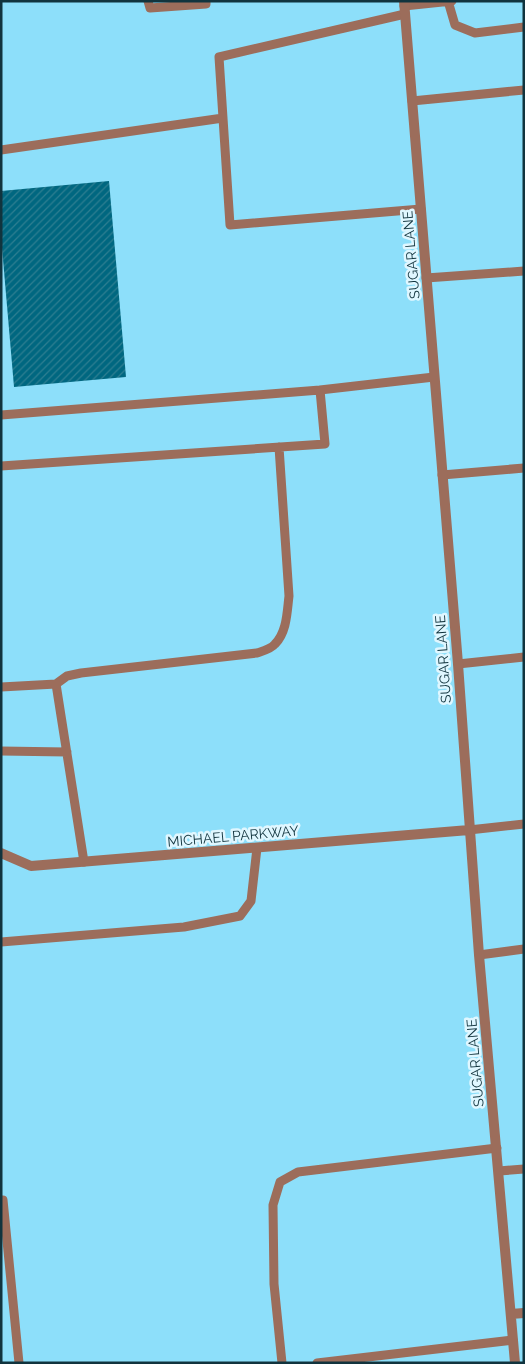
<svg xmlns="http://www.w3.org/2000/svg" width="525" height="1364" viewBox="0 0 525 1364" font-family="Raleway,sans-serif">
<defs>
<pattern id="building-hatch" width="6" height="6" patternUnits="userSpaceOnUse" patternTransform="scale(1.25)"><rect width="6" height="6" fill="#006780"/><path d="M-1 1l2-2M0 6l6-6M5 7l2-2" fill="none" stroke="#2e7e91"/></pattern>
</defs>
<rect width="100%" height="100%" fill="#8ddffa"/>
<path fill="url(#building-hatch)" d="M109 181 126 377 14 387 1 236V191Z"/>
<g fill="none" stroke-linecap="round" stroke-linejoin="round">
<path stroke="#9c6d5b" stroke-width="9" d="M148 1 150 8 206 4V1
M448 1 455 25 475 33 524 27
M404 6 452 1
M405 14 219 57 230 225 421 209
M412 101 524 90
M1 150 223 118
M426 278 524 271
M1 415 320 390
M1 466 325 444 320 390 434 377
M442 475 524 468
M458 664 524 657
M56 684 67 676 81 673 257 653C263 651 271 649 275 644 287 632 287 612 289 596L279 447
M1 687 56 684 84 862
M1 751 67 752
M469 830 524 824
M1 942 184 927 240 916 251 901 257 848
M479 955 524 949
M499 1171 524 1169
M1 1200H3L19 1363
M282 1363 274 1284 273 1205 280 1182 298 1172 497 1148
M317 1363 513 1340"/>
<path stroke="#9c6d5b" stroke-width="10" d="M404 1 458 664 479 955 515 1363
M1 853 31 866 469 830
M511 1314 524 1313"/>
</g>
<g text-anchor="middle" stroke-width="5" stroke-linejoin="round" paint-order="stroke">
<g font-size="14" fill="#11343e" stroke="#e0f7ff">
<text transform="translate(411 255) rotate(-95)" y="5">SUGAR LANE</text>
<text transform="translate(443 659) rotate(-94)" y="5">SUGAR LANE</text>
<text transform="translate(233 836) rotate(-5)" y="5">MICHAEL PARKWAY</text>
<text transform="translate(475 1063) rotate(-95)" y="5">SUGAR LANE</text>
</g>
</g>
<rect width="525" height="1364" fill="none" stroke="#11343e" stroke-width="5"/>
</svg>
